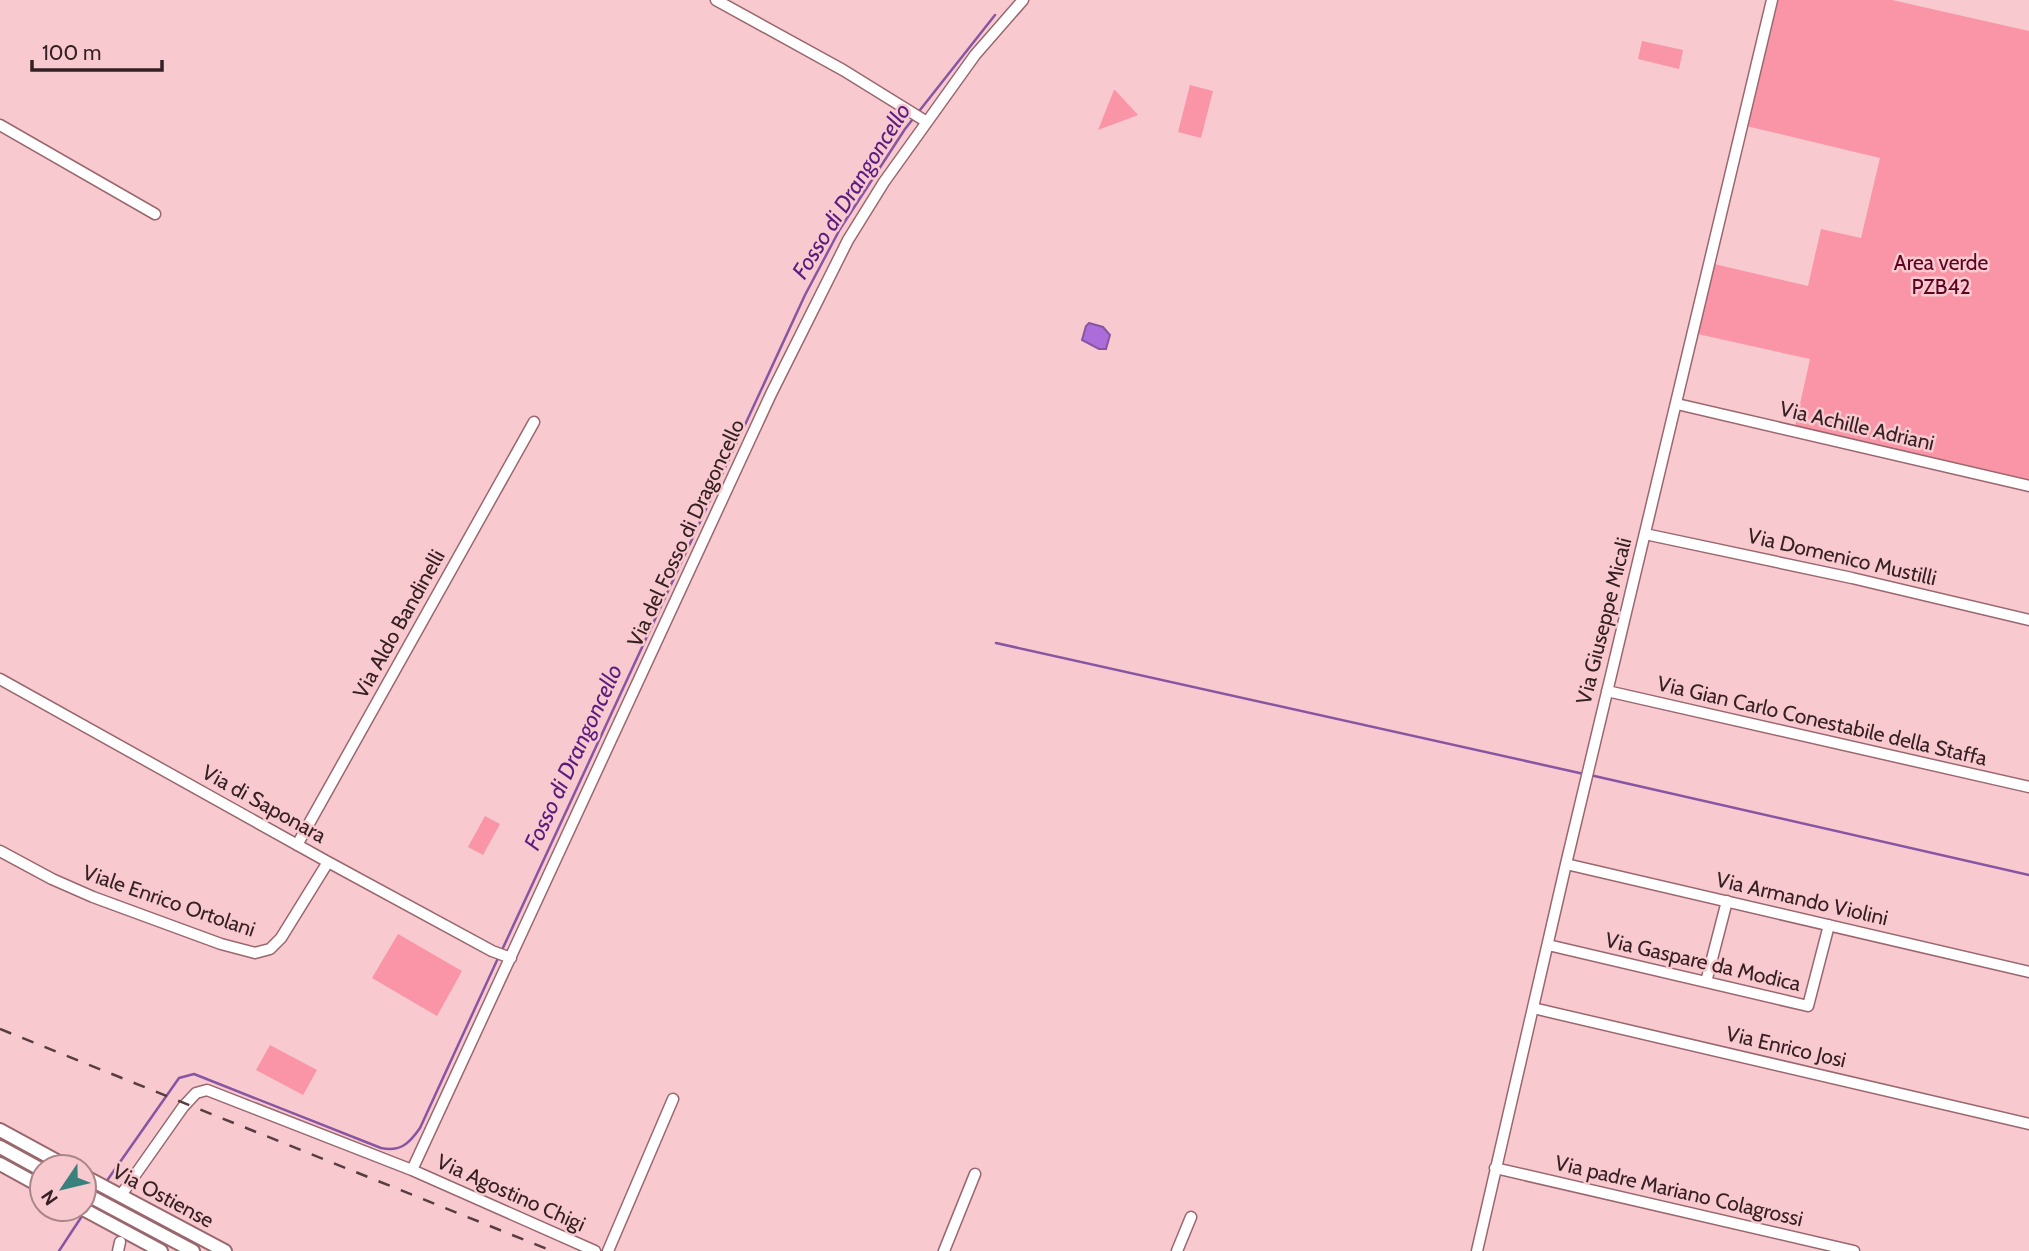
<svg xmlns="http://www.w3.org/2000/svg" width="2029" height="1251" viewBox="0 0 2029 1251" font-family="Cabin,sans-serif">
<rect width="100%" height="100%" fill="#f8c9cf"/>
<path fill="#f995a6" d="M1772 0H1892L2029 31V486L1794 431 1810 359 1693 333 1710 263 1808 286 1821 229 1861 238 1880 158 1742 125Z
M1642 41 1683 50 1679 69 1638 59Z
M1190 85 1213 91 1201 138 1178 132Z
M1115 90 1138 115 1098 130 1114 90Z
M485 816 500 824 483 855 468 847Z
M398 934 462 971 437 1016 372 978Z
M270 1045 317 1070 303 1095 256 1070Z"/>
<path fill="#ac6cd9" stroke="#8855a2" stroke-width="2" d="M1089 323 1103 327 1110 335 1106 349H1099L1082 340 1086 326Z"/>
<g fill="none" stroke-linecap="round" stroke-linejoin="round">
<path stroke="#8855a2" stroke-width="2.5" d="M996 643 1584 774
M1590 775 2029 875
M502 950 805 295 840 229 905 129 995 15
M106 1182 179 1078 194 1074 381 1148C400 1152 409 1144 420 1128L499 956
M59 1251 84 1213"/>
<g stroke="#9a676f" stroke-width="13">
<path id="minor" d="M716 0 843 70 927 122
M0 125 155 214
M1677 404 2029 486
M1645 534 1852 578 2029 620
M0 679 328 862 492 951 511 958
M1607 691 2029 787
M297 845 534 422
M0 851 52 879 93 897 221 944 255 953 270 949 281 938 328 862
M1566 864 2029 972
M1548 945 1808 1006 1829 925
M1706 982 1727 901
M1533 1008 2029 1124
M1495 1168 1854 1251
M412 1170 771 394 848 240 884 182 975 55 1023 0
M121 1195 183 1107 196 1093 207 1090 412 1170 595 1251
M118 1251 120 1242
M608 1251 673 1099
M944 1251 975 1174
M1177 1251 1191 1217
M1477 1251 1566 864 1772 0"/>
</g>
<g stroke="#9a676f" stroke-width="16">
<path id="major" d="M0 1130 68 1167
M0 1147 42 1170
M0 1164 42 1187
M84 1176 225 1251
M84 1193 193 1251
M83 1209 161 1251"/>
</g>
<use href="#minor" stroke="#fff" stroke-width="10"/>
<use href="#major" stroke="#fff" stroke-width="12"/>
<path stroke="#573d41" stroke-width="2.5" stroke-dasharray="12 12" stroke-linecap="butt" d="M0 1029 552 1251"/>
</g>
<g text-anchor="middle" stroke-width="5" stroke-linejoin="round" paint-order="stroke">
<g font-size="21" fill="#5c0322" stroke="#f8c9cf">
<text x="1941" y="270">Area verde<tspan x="1941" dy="24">PZB42</tspan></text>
</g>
<g font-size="21" fill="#352023" stroke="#f8c9cf">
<text transform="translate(1857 426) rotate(13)" y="7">Via Achille Adriani</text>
<text transform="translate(686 533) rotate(-65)" y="7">Via del Fosso di Dragoncello</text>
<text transform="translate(1842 557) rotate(13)" y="7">Via Domenico Mustilli</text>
<text transform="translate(1604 621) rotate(-76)" y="7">Via Giuseppe Micali</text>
<text transform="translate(399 624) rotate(-61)" y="7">Via Aldo Bandinelli</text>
<text transform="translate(1822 721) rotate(13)" y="7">Via Gian Carlo Conestabile della Staffa</text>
<text transform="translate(264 804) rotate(29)" y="7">Via di Saponara</text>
<text transform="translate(1802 899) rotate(13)" y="7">Via Armando Violini</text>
<text transform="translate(169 901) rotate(19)" y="7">Viale Enrico Ortolani</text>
<text transform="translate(1703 962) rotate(13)" y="7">Via Gaspare da Modica</text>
<text transform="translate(1786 1047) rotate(13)" y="7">Via Enrico Josi</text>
<text transform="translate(1679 1191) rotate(13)" y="7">Via padre Mariano Colagrossi</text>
<text transform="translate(511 1193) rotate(24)" y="7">Via Agostino Chigi</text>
<text transform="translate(163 1196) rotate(28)" y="7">Via Ostiense</text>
</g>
<g font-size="23" font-style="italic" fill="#5a1c7f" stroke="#f8c9cf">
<text transform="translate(851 191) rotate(-58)" y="8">Fosso di Drangoncello</text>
<text transform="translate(573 757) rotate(-65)" y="8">Fosso di Drangoncello</text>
</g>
</g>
<g transform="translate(63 1188) rotate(235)"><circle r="33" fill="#f8c9cf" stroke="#aa858a" stroke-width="2"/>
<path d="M0-5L12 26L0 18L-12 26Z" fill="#39817c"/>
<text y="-10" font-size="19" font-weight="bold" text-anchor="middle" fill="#352023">N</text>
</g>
<path d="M32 60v10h130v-10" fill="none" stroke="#352023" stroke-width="3.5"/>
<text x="42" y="60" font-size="21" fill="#352023" stroke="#f8c9cf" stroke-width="5" paint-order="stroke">100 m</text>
</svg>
